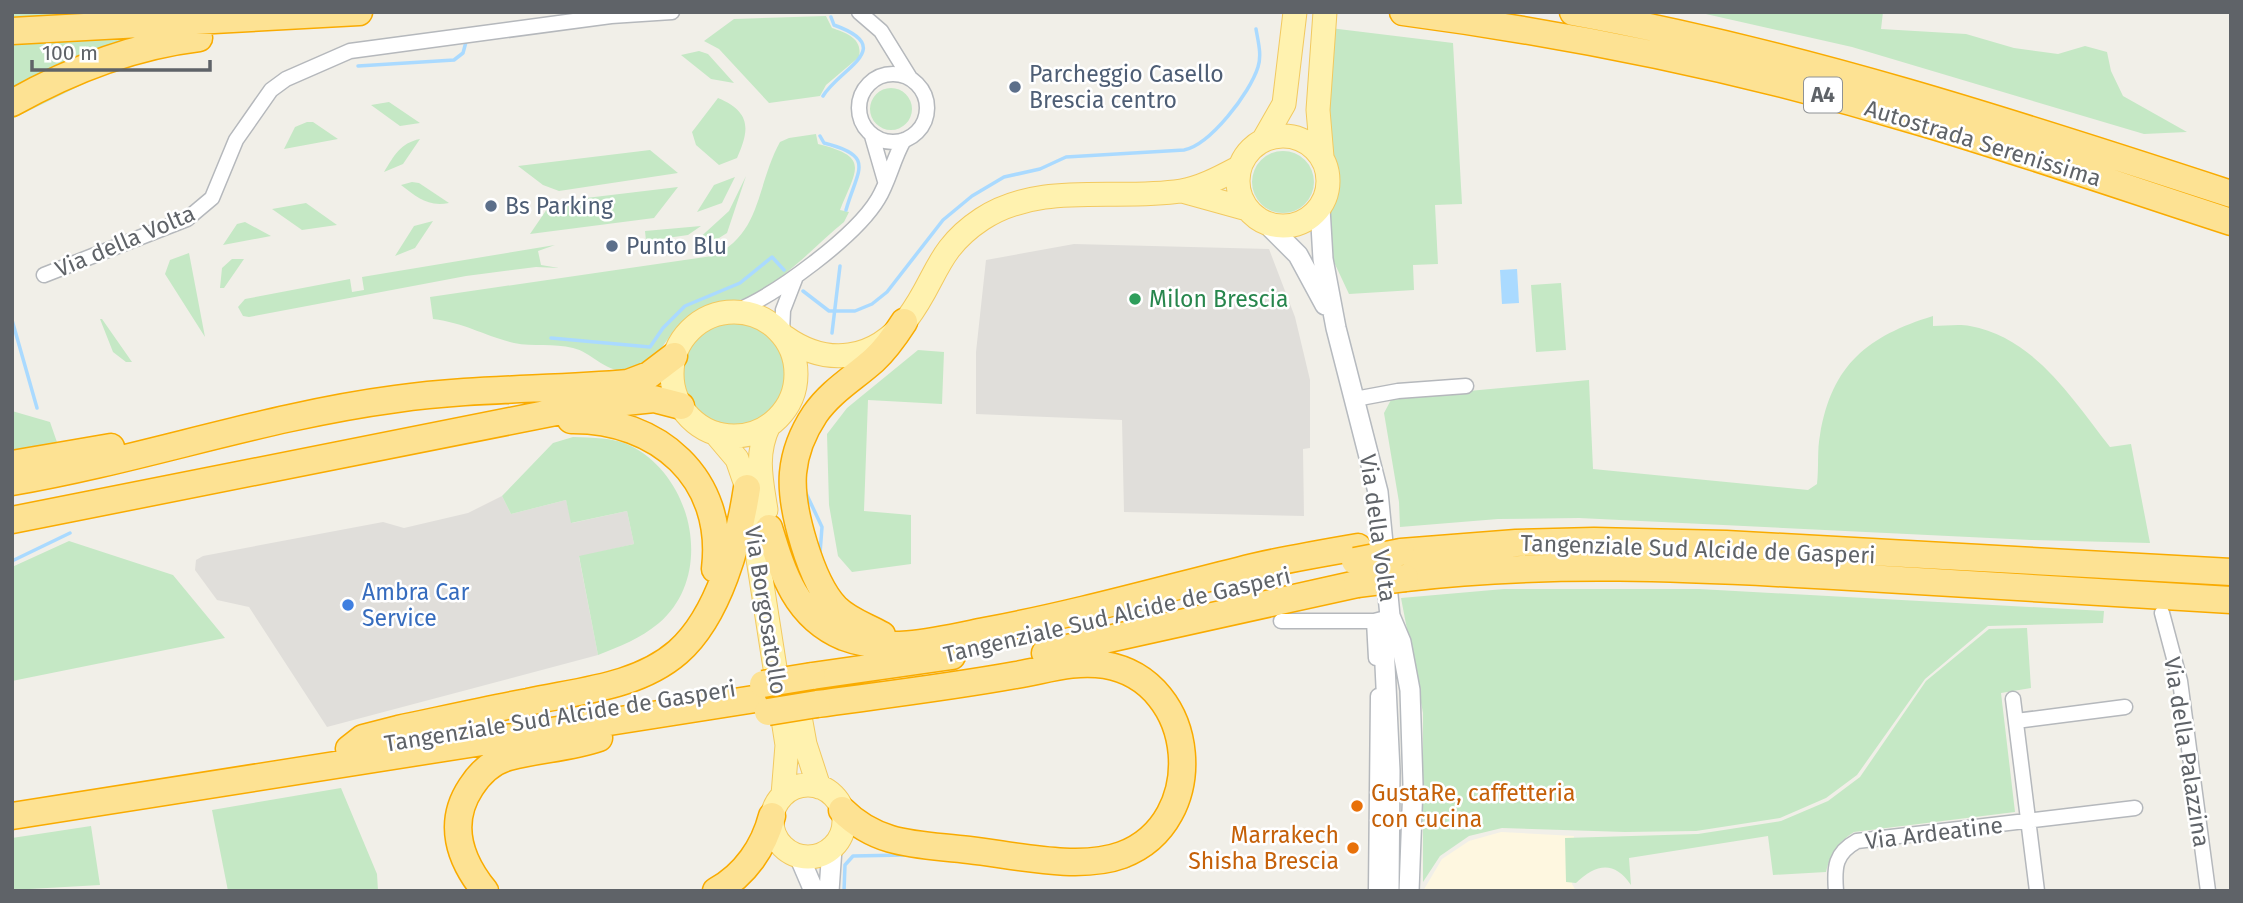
<svg xmlns="http://www.w3.org/2000/svg" width="2243" height="903" viewBox="0 0 2243 903" font-family="'Fira Sans',sans-serif">
<rect width="100%" height="100%" fill="#f1efe8"/>
<path fill="#fef7e0" d="M1501 832 1574 836 1572 884 1576 891H1423L1442 859 1469 841Z"/>
<path fill="#e0deda" d="M1074 244 1269 249 1295 317 1310 380V448L1303 449 1304 516 1124 512 1122 420 976 414V352L986 260Z
M502 496 511 514 566 500 572 523 627 511 634 544 579 557 598 655 327 727 249 607 217 600 195 570 196 560 203 556 383 522 404 528 468 513Z"/>
<path fill="#c5e8c5" d="M12 12H178L114 69 12 119Z
M1697 12H1883L1881 29 1966 34 2014 48 2058 54 2085 46 2107 52 2111 71 2123 96 2187 132 2144 134 1852 47Z
M826 16 832 28C846 33 863 38 859 57L826 85 820 96 769 103 719 49 704 41 734 19Z
M1330 28 1453 43 1462 204 1435 205 1438 264 1413 265 1414 290 1349 294 1326 245 1329 215 1339 183 1327 141Z
M699 51 708 54 734 83 711 79 681 55Z
M870 109a21 21 0 1 1 42 0a21 21 0 1 1-42 0Z
M718 98C751 112 750 129 737 158L719 165 696 145 692 132Z
M389 102 420 123 400 126 371 105Z
M307 122H313L338 139 284 149 295 127Z
M816 134 818 144C870 157 857 168 840 210L849 212 844 222C816 245 789 275 757 293 732 307 708 299 684 320 664 337 657 369 626 371 605 372 591 352 573 348 554 343 533 347 514 343 485 336 465 323 433 319L430 297 712 256C762 235 756 185 780 142L789 138Z
M420 139 403 164 384 172C394 156 400 143 420 139Z
M650 150 678 173 559 191 543 185 518 166Z
M1252 182a31 31 0 1 1 62 0a31 31 0 1 1-62 0Z
M746 176 727 233 708 245 695 242 729 211Z
M735 177 722 203 697 212 714 185Z
M412 182 419 183 449 203C427 207 417 197 401 185Z
M678 187 654 218 530 234 547 209 561 201Z
M306 203 337 225 302 230 272 209Z
M433 221 415 248 395 256 414 226Z
M245 222 271 236 223 245 237 224Z
M701 226 688 235 646 241 645 231Z
M555 245 538 251 541 265 559 268 536 267 466 276 249 317 243 316 238 307 245 299 350 279 352 292 364 290 362 277Z
M189 253 205 337 165 274 170 260Z
M232 259H244L224 288H220L222 268Z
M1561 283 1566 350 1536 352 1531 285Z
M1933 316V326C1945 326 1959 324 1970 326 2035 338 2072 399 2110 447L2131 444 2150 543 2031 540 1579 518 1498 519 1400 527 1399 502 1384 413 1392 398 1589 380 1593 469 1808 490 1817 484C1819 467 1817 450 1820 435 1832 364 1868 336 1933 316Z
M100 319H102L132 362H126L113 352Z
M681 374a53 53 0 1 1 106 0a53 53 0 1 1-106 0Z
M918 350 944 352 942 404 868 400 864 511 911 515V564L852 572 838 556 829 505 827 434 847 408Z
M12 411 50 422 59 448 12 475Z
M573 437C592 438 614 437 631 446 693 477 715 575 659 623 640 639 620 646 598 655L579 556 634 544 627 511 571 523 566 500 511 514 502 496 553 443Z
M69 541 173 575 225 638 12 681V567Z
M1504 589H1699L2104 611 2103 623 1988 626 1925 679 1857 775 1826 798 1780 818 1696 831 1625 832 1502 828 1469 836 1440 856 1423 882V713L1401 598Z
M2027 628 2031 688 2001 693 2015 812 1854 832C1837 843 1831 853 1826 872L1773 875 1768 836 1629 858 1631 885C1614 860 1596 864 1576 883L1566 882 1565 838 1698 834 1781 821 1828 801 1860 777 1926 681 1989 629Z
M341 788 377 874 378 891H228L212 810Z
M91 826 100 885 12 890V838Z"/>
<path fill="#aadaff" d="M1517 269 1519 303 1502 304 1500 270Z"/>
<g fill="none" stroke-linecap="round" stroke-linejoin="round">
<path stroke="#aadaff" stroke-width="3.5" d="M358 66 454 60 463 53 466 42
M823 96C840 68 898 48 834 25L831 17
M820 136 824 143C877 156 857 170 846 210
M803 291 829 311H855L872 304 887 292 943 220 972 196 1004 177 1040 169 1066 157 1184 150C1210 145 1250 93 1258 67 1262 55 1258 41 1256 29
M12 320 37 408
M832 333 840 266
M551 338 650 347 663 328 685 306 740 283 772 257 784 270
M805 491 822 527 820 553
M12 561 70 533
M1113 870 1129 866
M844 891 845 865 853 856 904 855"/>
<g stroke="#b5b8bc" stroke-width="17">
<path id="street" d="M859 12 881 31 910 78
M859 108a34 34 0 1 1 68 0a34 34 0 1 1-68 0Z
M872 136 885 181
M44 275 187 219 212 198 236 140 271 90 286 79 350 51 611 16 672 12
M736 311C776 295 856 236 878 199 889 181 893 159 904 140
M782 333 783 310 795 279
M1355 399 1398 391 1466 386
M2162 613 2180 681 2208 891
M1281 621H1374L1382 619
M1374 621 1376 658
M2013 699 2037 891
M2016 721 2125 707
M1376 891 1378 696
M1836 891C1834 867 1835 853 1857 841L2135 808"/>
</g>
<g stroke="#b6babf" stroke-width="22">
<path id="secondary" d="M1320 208 1323 259 1336 328 1378 492 1390 616 1401 642 1410 690 1413 785 1409 891
M1265 222 1298 255 1325 305
M799 856 814 891
M829 891 832 848
M1389 891 1390 771 1384 644 1391 622"/>
</g>
<g stroke="#f2c960" stroke-width="25">
<path id="primary" d="M1238 181a45 45 0 1 1 90 0a45 45 0 1 1-90 0Z
M1264 139 1284 104 1295 12
M1322 157 1318 110 1325 12
M1182 191 1247 209
M672 374a62 62 0 1 1 124 0a62 62 0 1 1-124 0Z
M785 337C827 367 874 361 907 319 937 280 935 250 982 219 1040 181 1116 201 1181 191 1201 188 1221 177 1240 167
M715 433 737 459 747 488 787 745 783 795
M766 510C761 479 755 454 769 425
M795 689 805 744 819 787
M772 821a36 36 0 1 1 72 0a36 36 0 1 1-72 0Z"/>
</g>
<g stroke="#f9ab00" stroke-width="29">
<path id="highway" d="M1403 12C1577 35 1750 71 1917 121 2023 152 2126 188 2231 222
M1573 12C1798 53 2014 123 2231 194
M12 31 359 12
M12 103C71 70 132 46 199 38
M571 420C658 419 726 478 715 569
M12 464 111 447
M12 482C141 460 266 416 396 399 473 388 551 390 628 383L649 375 674 356
M12 520 586 406 654 399 681 406
M769 528C783 574 796 617 844 637 888 654 941 640 985 631 1076 614 1164 589 1253 567 1288 559 1323 553 1358 547
M1401 552 1516 543 1594 541 1726 544 2231 572
M1405 578C1548 561 1690 568 1834 576 1966 583 2098 592 2231 600
M882 635C866 626 849 621 836 608 811 582 790 508 793 473 795 451 803 432 815 414 831 391 854 378 874 360 886 349 895 336 904 322
M1045 653 1357 584
M812 676 952 656
M817 704C883 695 950 687 1016 675 1046 670 1074 660 1105 665 1199 681 1210 822 1122 855 1079 871 1014 855 969 850 920 844 879 847 842 810
M349 749 363 738 398 729C441 720 485 710 528 702 578 691 638 687 678 652 719 616 739 541 747 488
M12 816 767 697
M485 891C459 859 447 823 471 787 480 773 493 761 509 757 539 749 570 748 599 738
M716 891C745 875 764 847 772 816"/>
</g>
<use href="#street" stroke="#fff" stroke-width="14"/>
<use href="#secondary" stroke="#fff" stroke-width="19"/>
<use href="#primary" stroke="#fff2af" stroke-width="23"/>
<use href="#highway" stroke="#fde293" stroke-width="26"/>
<g stroke="#f9ab00" stroke-width="29" stroke-linecap="butt">
<path id="highway-bridge" d="M1355 561 1401 552
M1357 584 1405 578
M763 684 812 676
M768 712 817 704"/>
</g>
<use href="#highway-bridge" stroke="#fde293" stroke-width="26"/>
</g>
<g fill="#5c6f8a" stroke="#fff" stroke-width="2.5">
<circle cx="1015" cy="87" r="7"/>
<circle cx="491" cy="206" r="7"/>
<circle cx="612" cy="246" r="7"/>
</g>
<circle fill="#2e9e5b" stroke="#fff" stroke-width="2.5" cx="1135" cy="299" r="7"/>
<circle fill="#3f7fe0" stroke="#fff" stroke-width="2.5" cx="348" cy="605" r="7"/>
<g fill="#e8710a" stroke="#fff" stroke-width="2.5">
<circle cx="1357" cy="806" r="7"/>
<circle cx="1353" cy="848" r="7"/>
</g>
<g text-anchor="middle" stroke-width="5" stroke-linejoin="round" paint-order="stroke">
<rect fill="#fff" stroke="#8f9295" stroke-width="2" x="1804" y="77.5" width="38" height="35" rx="5"/>
<g font-size="21" font-weight="bold" fill="#5f6368">
<text x="1823" y="102">A4</text>
</g>
<g font-size="23" fill="#4e5e75" stroke="#fff" text-anchor="start">
<text x="1029" y="82">Parcheggio Casello<tspan x="1029" dy="26">Brescia centro</tspan></text>
<text x="505" y="214">Bs Parking</text>
<text x="626" y="254">Punto Blu</text>
</g>
<g font-size="23" fill="#5f6368" stroke="#fff">
<text transform="translate(1983 143) rotate(17)" y="8">Autostrada Serenissima</text>
<text transform="translate(125 241) rotate(-23)" y="8">Via della Volta</text>
<text transform="translate(1378 528) rotate(82)" y="8">Via della Volta</text>
<text transform="translate(1698 549) rotate(2)" y="8">Tangenziale Sud Alcide de Gasperi</text>
<text transform="translate(766 610) rotate(81)" y="8">Via Borgosatollo</text>
<text transform="translate(1117 615) rotate(-13)" y="8">Tangenziale Sud Alcide de Gasperi</text>
<text transform="translate(560 716) rotate(-9)" y="8">Tangenziale Sud Alcide de Gasperi</text>
<text transform="translate(2187 752) rotate(81)" y="8">Via della Palazzina</text>
<text transform="translate(1934 833) rotate(-7)" y="8">Via Ardeatine</text>
</g>
<g font-size="23" fill="#27864d" stroke="#fff" text-anchor="start">
<text x="1149" y="307">Milon Brescia</text>
</g>
<g font-size="23" fill="#366cbe" stroke="#fff" text-anchor="start">
<text x="362" y="600">Ambra Car<tspan x="362" dy="26">Service</tspan></text>
</g>
<g font-size="23" fill="#c56008" stroke="#fff" text-anchor="start">
<text x="1371" y="801">GustaRe, caffetteria<tspan x="1371" dy="26">con cucina</tspan></text>
<text x="1339" y="843" text-anchor="end">Marrakech<tspan x="1339" dy="26">Shisha Brescia</tspan></text>
</g>
</g>
<rect width="2243" height="903" fill="none" stroke="#5f6368" stroke-width="28"/>
<path d="M32 60v10h178v-10" fill="none" stroke="#5f6368" stroke-width="3.5"/>
<text x="42" y="60" font-size="21" fill="#5f6368" stroke="#ffffff" stroke-width="5" paint-order="stroke">100 m</text>
</svg>
